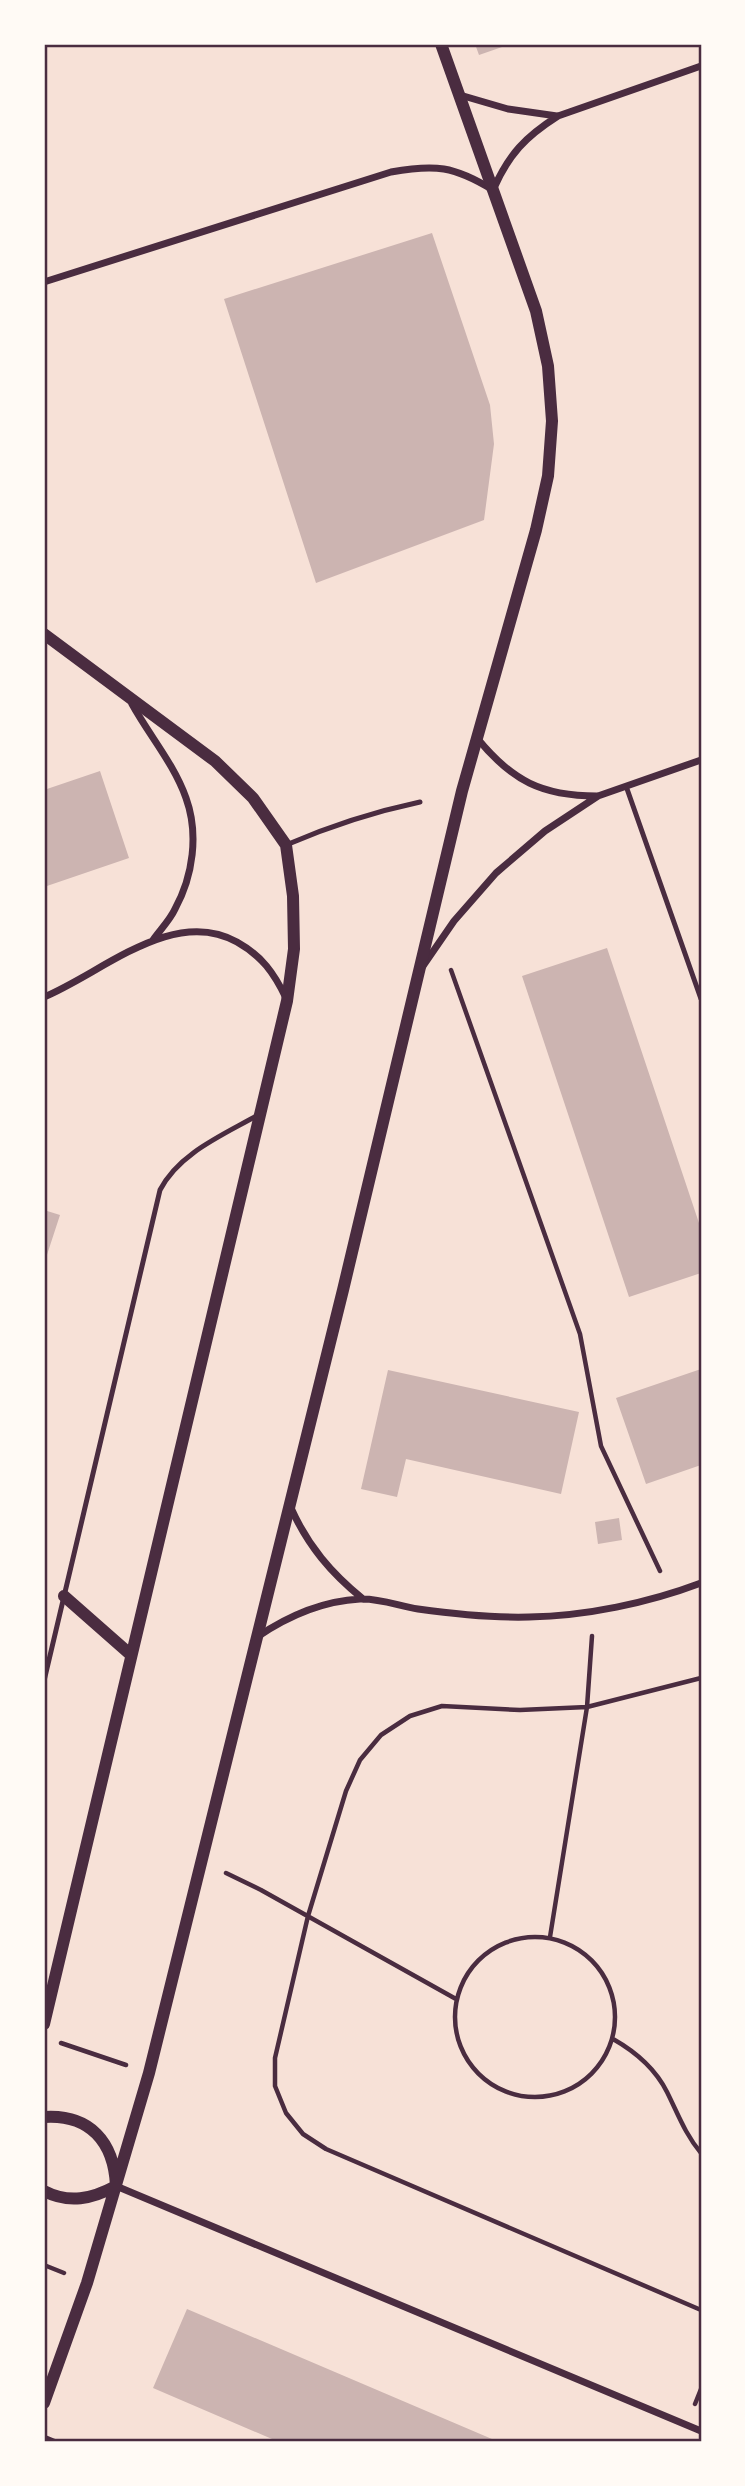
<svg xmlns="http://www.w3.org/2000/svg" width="745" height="2486" viewBox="0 0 745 2486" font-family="'PT Sans Narrow',sans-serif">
<rect width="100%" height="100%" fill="#f7e1d7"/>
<path fill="#ccb4b1" d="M475 44H511L479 55Z
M432 233 490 405 494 444 484 520 316 583 224 299Z
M100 771 129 858 44 887V790Z
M607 948 701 1229V1273L629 1297 522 976Z
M44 1210 60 1215 44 1264Z
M701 1369V1465L646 1484 616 1398Z
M388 1370 579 1412 561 1494 406 1459 397 1497 361 1489Z
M619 1518 622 1540 598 1544 595 1522Z
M187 2309 499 2442H279L153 2388Z"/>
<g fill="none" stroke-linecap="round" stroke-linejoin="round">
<path stroke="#4a2c40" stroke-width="4.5" d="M451 970 580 1334 601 1446 660 1571
M701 1678 587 1707 520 1710 442 1706 410 1716 381 1735 360 1760 346 1791 308 1916 275 2058V2086L286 2113 303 2134 326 2149 701 2310
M226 1873 261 1890 456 1999
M455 2017a80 80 0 1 1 160 0a80 80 0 1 1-160 0Z
M550 1937 587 1707 592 1636
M613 2039C636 2052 655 2068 667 2092 678 2114 685 2134 701 2153
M61 2043 126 2065
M44 2265 64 2273
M695 2404 701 2389"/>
<path stroke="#4a2c40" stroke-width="5" d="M626 786 701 999
M286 845C330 826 373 812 420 802
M44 1681 160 1190C179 1153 223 1135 258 1115
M44 2437 56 2442"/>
<path stroke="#4a2c40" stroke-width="7" d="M460 95 508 109 557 116
M44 282 391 172C435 164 454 166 493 190 509 154 525 137 558 116L701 66
M132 704C149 735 174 764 186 798 199 834 193 876 175 909 170 920 160 930 153 940
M477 738C512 781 542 796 597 796
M423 966 454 921 496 873 545 831 598 796 701 760
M44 997C102 973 173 906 237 942 262 956 274 973 286 998
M291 1508C308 1546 331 1573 363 1599
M257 1637C288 1616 322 1601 360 1599 379 1598 399 1606 418 1609 454 1614 493 1618 529 1617 586 1616 648 1603 701 1583
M116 2186 701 2431"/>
<path stroke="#4a2c40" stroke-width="12" d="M44 634 215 761 253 798 286 845 293 896 294 949 287 1001 44 2024
M64 1596 131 1655
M44 2117C90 2114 114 2142 116 2186 92 2199 69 2204 44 2191
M44 2403 87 2283 149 2073 343 1290 462 791 536 530 548 476 552 421 548 366 536 311 441 44"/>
</g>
<rect width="745" height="2486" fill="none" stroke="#fffaf5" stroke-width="91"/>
<rect x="46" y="46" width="654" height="2394" fill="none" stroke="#4a2c40" stroke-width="2.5"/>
</svg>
